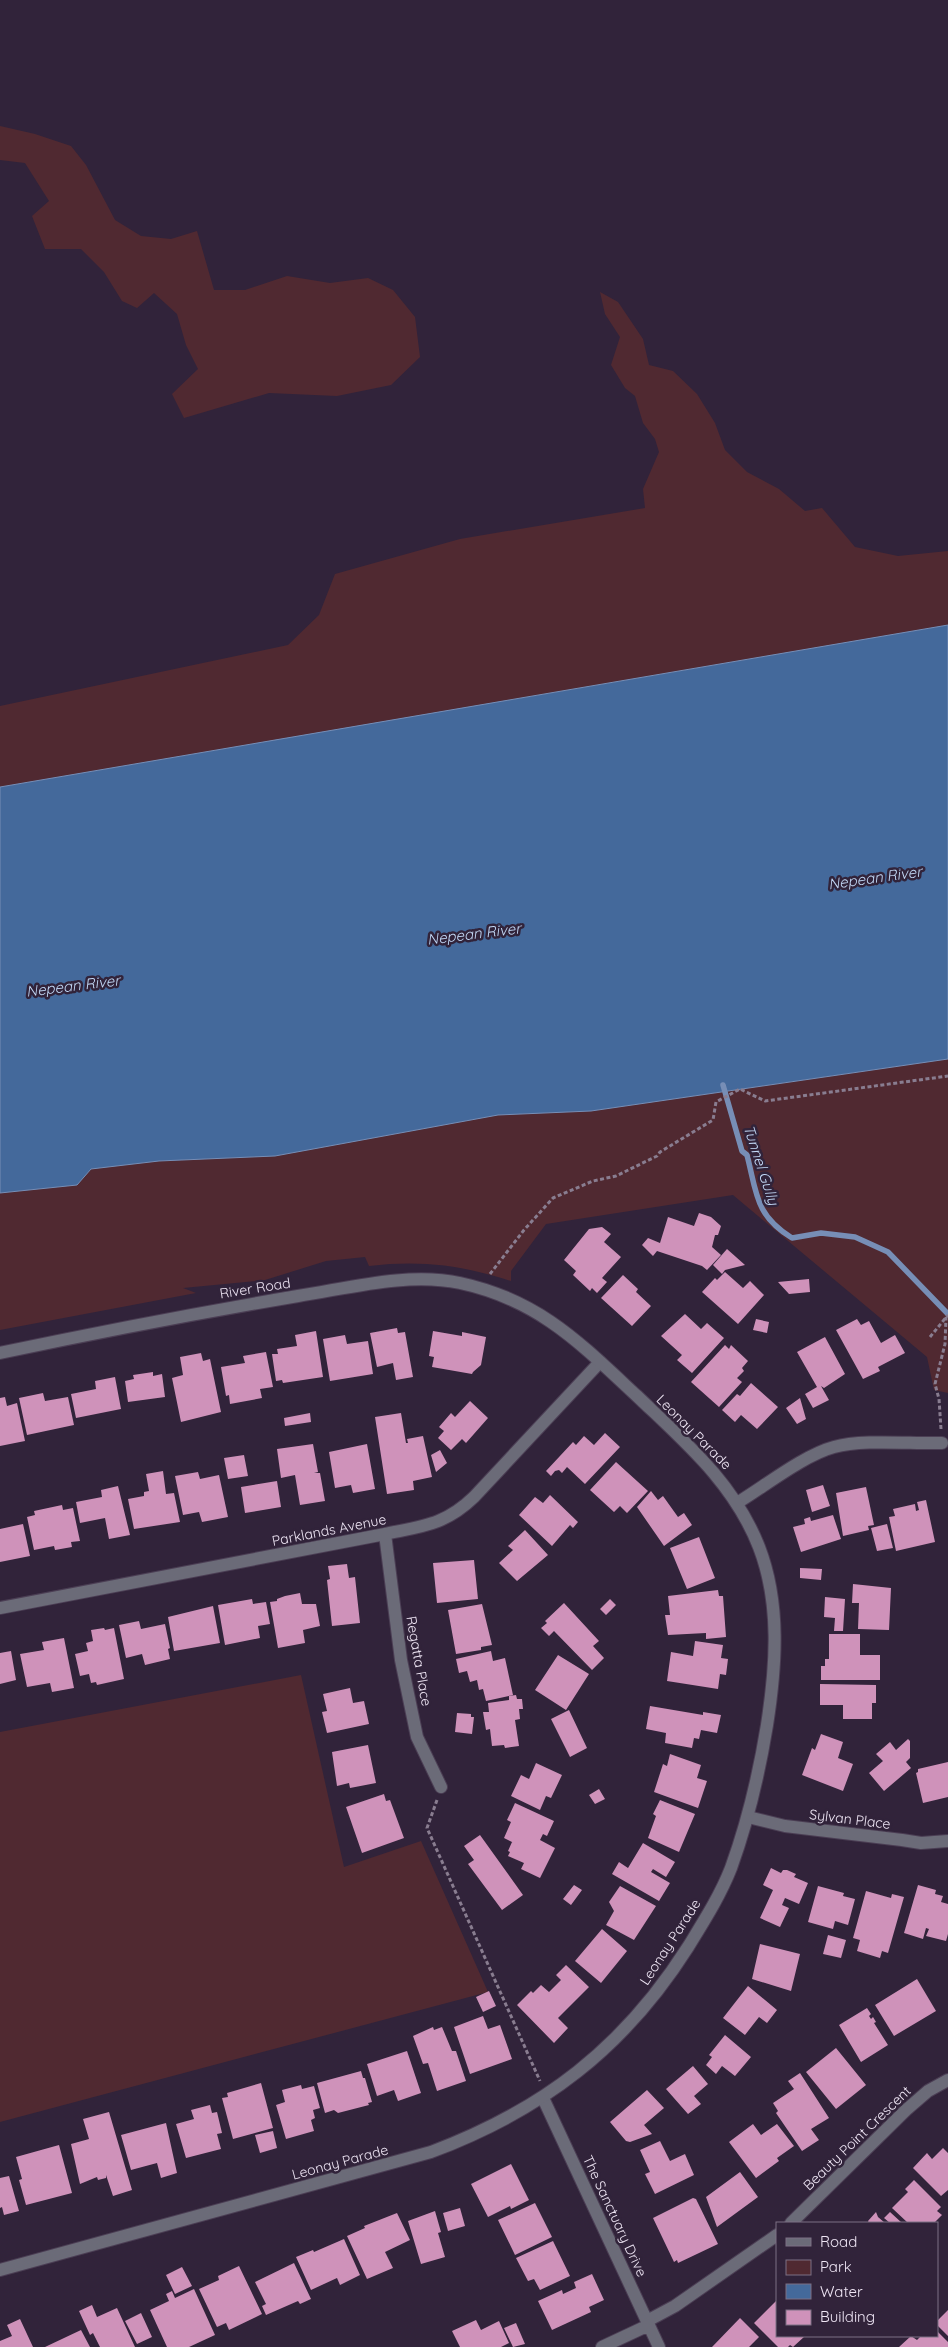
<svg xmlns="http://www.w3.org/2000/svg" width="948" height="2347" viewBox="0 0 948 2347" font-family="Quicksand,sans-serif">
<rect width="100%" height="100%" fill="#31233a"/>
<path fill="#502931" d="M0 126 35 134 71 146 86 165 115 220 141 236 171 239 197 231 214 290H245L287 276 330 283 368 278 393 290 415 317 420 357 391 385 337 396 269 393 184 418 172 394 198 369 186 345 177 314 154 293 137 308 122 301 104 272 81 249H45L32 216 49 201 25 163 0 160Z
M600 292 618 302 643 339 649 365 673 371 697 394 715 423 725 450 747 472 779 489 805 511 822 508 855 547 898 556 948 551V625L0 787V706L288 645 319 615 335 574 460 539 645 508 643 489 659 452 655 439 643 423 635 396 625 388 611 365 620 337 605 314Z
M948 1059V1393L934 1390 927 1357 733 1195 546 1224 511 1271V1281C461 1265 421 1260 369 1266L365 1257 326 1261 265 1280 183 1288 196 1293 0 1330V1193L77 1185 91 1169 159 1161 275 1156 498 1115 591 1111Z
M301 1675 344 1867 421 1841 488 1992 0 2122V1732Z"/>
<path fill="#44699b" stroke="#778eb6" d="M948 625V1059L591 1111 498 1115 275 1156 159 1161 91 1169 77 1185 0 1193V787Z"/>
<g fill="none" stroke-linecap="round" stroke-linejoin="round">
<path stroke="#778eb6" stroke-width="5.5" d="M723 1085 742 1151 747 1155C757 1194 755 1215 792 1238L821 1233 855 1237 888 1252 948 1314"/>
</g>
<path fill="#cf92ba" d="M699 1213 711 1217 721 1226 718 1235H715L712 1247 721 1255 707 1270 702 1266 657 1251 653 1256 642 1245 648 1238 660 1243 668 1217 694 1226Z
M602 1227 611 1234 604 1242 621 1257 602 1278 607 1282 597 1293 592 1288 590 1291 573 1275 576 1271 564 1260 589 1229Z
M727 1249 745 1265 725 1270 722 1274 713 1265Z
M725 1272 743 1288 750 1281 764 1295 738 1324 702 1292 715 1278 717 1280Z
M623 1275 638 1289 636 1292 651 1306 632 1326 601 1298Z
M809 1279 810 1292 789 1294 778 1282Z
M685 1314 701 1329 707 1323 724 1338 692 1373 677 1360 682 1355 661 1336Z
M756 1319 769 1322 767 1333 753 1330Z
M857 1319 861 1325 869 1321 881 1343 895 1335 905 1353 878 1367 880 1371 863 1379 836 1330Z
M397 1328 398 1333 405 1332 413 1377 396 1380 393 1363 377 1367 370 1333Z
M316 1331 323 1377 283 1383 282 1380 276 1381 272 1354H278L277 1349 297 1346 295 1335Z
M433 1331 462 1336V1332L486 1337 481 1365 473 1372 472 1374 432 1367 434 1357 429 1356Z
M345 1335 347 1344 368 1341 373 1374 330 1381 323 1339Z
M825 1337 845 1374 824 1388 821 1386 829 1400 813 1408 805 1394 817 1387 797 1352Z
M725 1345 729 1349 731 1345 748 1361 742 1368 744 1371 737 1378 742 1382 719 1407 691 1382Z
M266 1352 273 1387 260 1389 262 1398 230 1404 229 1395 226 1396 221 1367 245 1363 243 1356Z
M201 1353 203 1361 210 1359 221 1412 181 1422 172 1378 183 1375 180 1357Z
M153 1372V1376L162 1374 165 1397 128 1402 125 1381 134 1379 133 1375Z
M115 1377 121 1409 76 1418 71 1394 96 1389 95 1381Z
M751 1383 778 1407 757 1429 741 1415 735 1422 722 1410 737 1394 740 1396Z
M43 1393 45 1401 68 1397 74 1425 27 1435 19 1398Z
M5 1397 7 1406 17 1403 25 1441 0 1446V1398Z
M800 1398 806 1419 797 1424 786 1408Z
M470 1401 488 1418 466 1443 462 1439 451 1450 438 1438 444 1431 439 1427 451 1413 455 1417Z
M310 1413 311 1422 285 1426 284 1418Z
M401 1413 406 1443H408L407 1439 423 1436 432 1477 413 1481 414 1490 387 1494 375 1417Z
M605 1433 620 1447 585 1484 567 1467 562 1473 559 1470 555 1471 551 1476 546 1471 573 1442 576 1445 584 1436 594 1445Z
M313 1444 318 1472 314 1473H320L325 1501 300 1505 295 1475 281 1478 277 1449Z
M367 1444 375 1489 353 1493 351 1485 335 1488 329 1452Z
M440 1450 447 1463 436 1472 431 1455Z
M244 1455 248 1476 228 1479 224 1458Z
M616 1462 648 1491 627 1513 620 1506 614 1512 590 1490Z
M163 1471 166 1494 174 1493 180 1522 134 1529 128 1499 144 1496V1492L149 1491 146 1474Z
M198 1472 200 1479 219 1475 228 1517 202 1522 199 1512 183 1515 175 1476Z
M277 1481 281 1507 245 1513 241 1487Z
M823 1485 830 1506 812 1512 806 1490Z
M118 1486 130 1535 109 1539 105 1518 80 1523 76 1502 102 1497 101 1490Z
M866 1487 874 1525 868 1526 869 1530 843 1536 836 1493Z
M651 1491 658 1500 663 1496 678 1517 684 1513 692 1525 664 1546 637 1507Z
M550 1495 578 1522 573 1528 570 1525 552 1546 519 1515 535 1497 543 1503Z
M926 1500 935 1542 896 1551 889 1517 895 1516 893 1509 915 1504 916 1511 919 1510 917 1502Z
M62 1505 63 1510 73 1508 80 1541 71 1542 72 1547 55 1550 54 1546 34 1550 27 1517 35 1515 34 1511Z
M833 1515 841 1539 801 1552 793 1527 805 1524 804 1519 810 1517 811 1521Z
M23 1524 30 1556 0 1562V1529Z
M887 1524 893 1548 877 1551 871 1528Z
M525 1530 548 1555 517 1581 499 1563 513 1550 508 1546Z
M699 1537 715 1578 687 1589 670 1548Z
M474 1560 478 1599 437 1603 433 1563Z
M347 1564 349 1578 355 1577 360 1623 332 1626 327 1580 330 1579 328 1566Z
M800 1568 822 1569 821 1580 800 1578Z
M853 1584 891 1588 889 1630 858 1629 859 1603H852Z
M718 1590 719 1596H723L726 1637 706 1639V1633L668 1635 665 1615H670L668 1596Z
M300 1593 302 1604H316L320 1626 303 1630 305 1643 278 1648 270 1602 277 1601V1599L285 1596Z
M825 1597 845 1599 843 1631H834L835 1618 824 1617Z
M252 1599 253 1604 266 1602 270 1624 258 1626 260 1638 225 1645 218 1605Z
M610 1599 616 1605 606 1615 600 1609Z
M564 1603 599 1641 593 1646 604 1658 592 1670 554 1631 549 1636 541 1628 547 1623 545 1621Z
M482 1604 492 1645 481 1647V1650L456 1654 448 1610Z
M213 1606 220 1643 174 1651 168 1617Z
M139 1621 141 1629 165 1624 170 1648 168 1649 170 1659 145 1665 142 1654 126 1658 119 1625Z
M104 1628 105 1630 114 1628 124 1679 97 1685 96 1682 91 1683 89 1674 80 1676 75 1654 88 1651 86 1643 93 1641 91 1630Z
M829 1634H860V1655H880V1680H821V1666H825V1659H829Z
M64 1638 74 1688 52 1692 50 1683 27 1687 20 1654 44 1650 42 1642Z
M695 1641 723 1645 721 1658 728 1659 726 1675 720 1674 718 1689 667 1681 671 1652 693 1656Z
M11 1651 16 1680 0 1684V1653Z
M491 1651 493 1661 505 1658 513 1695 486 1701 483 1689 479 1690 477 1680 470 1682 467 1671 459 1673 456 1659Z
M558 1655 589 1674 566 1710 535 1690Z
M820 1684 876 1685V1703H872V1719H843V1705H820Z
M350 1688 353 1703 364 1701 369 1724 327 1733 322 1712 327 1711 323 1694Z
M516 1695 517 1699H522L523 1709H519L520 1719 515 1720 519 1746 505 1748 504 1745 492 1746 490 1729 486 1730 483 1712H489L488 1703 509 1700V1696Z
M650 1706 703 1715V1712L721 1715 717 1733 701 1730 699 1739 694 1738 692 1748 665 1743 666 1733 646 1729Z
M569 1710 587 1748 570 1757 551 1719Z
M457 1713 471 1714V1717H474L472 1734 455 1732Z
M821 1734 843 1742 838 1758 853 1764 843 1791 802 1775 812 1748 815 1750Z
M908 1739 910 1741V1758L906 1762 911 1768 884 1791 869 1773 883 1761 876 1754 890 1742 896 1750Z
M368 1745 376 1783 350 1788 349 1783 337 1786 332 1752Z
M670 1754 701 1765 697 1778 707 1781 698 1808 654 1792 663 1764 667 1766Z
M948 1762V1797L923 1803 916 1773 918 1772V1769Z
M536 1763 562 1775 551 1798 546 1796 540 1810 511 1796 521 1775 529 1779Z
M599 1789 605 1799 595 1804 589 1795Z
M384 1794 386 1801 390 1800 404 1838 362 1853 346 1807Z
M660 1800 695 1814 679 1852 648 1838 656 1816 653 1814Z
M515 1803 554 1821 547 1836 543 1834 540 1840 555 1848 540 1878 521 1869 524 1863 508 1856 510 1852 508 1851 512 1842 514 1843 504 1838 511 1822 507 1820Z
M480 1835 523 1895 502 1910 468 1864 474 1860 464 1846Z
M643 1843 675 1862 666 1877 653 1869 651 1872 670 1883 659 1901 612 1874 619 1862 628 1868Z
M771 1868 781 1873 783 1870H787L796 1874 794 1877 808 1883 799 1904 785 1898 782 1905 789 1908 780 1927 760 1918 773 1890 763 1885Z
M574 1885 582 1890 571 1905 563 1899Z
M918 1885 936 1890 935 1894 943 1896 941 1902 948 1904V1934L946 1941 926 1936 929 1929 926 1928 923 1939 904 1933Z
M620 1886 656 1906 634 1940 606 1925 614 1911 609 1902Z
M818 1886 844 1893 843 1896 855 1899 848 1925 835 1921 833 1929 808 1922Z
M866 1891 891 1898 892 1894 904 1897 888 1953 882 1951 880 1958 857 1951 860 1940 853 1938Z
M602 1929 627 1951 601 1983 575 1961Z
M828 1935 846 1940 841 1958 823 1954Z
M760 1944 800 1954 791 1991 752 1979Z
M566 1965 589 1987 558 2018 568 2028 554 2043 517 2005 531 1991 533 1993 541 1985 549 1992 561 1980 556 1975Z
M917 1979 936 2011 894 2036 875 2005Z
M748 1986 777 2010 767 2023 759 2017 745 2035 723 2018Z
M489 1991 496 2006 483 2012 476 1997Z
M867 2008 871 2014 869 2016 871 2019 873 2017 876 2022 874 2023 888 2045 861 2062 839 2025Z
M483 2016 488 2029 500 2025 512 2059 470 2074 454 2027Z
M433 2027 434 2030 442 2027 452 2051H456L466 2081 437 2091 428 2063 423 2064 413 2036Z
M725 2035 751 2057 735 2076 722 2066 716 2074 706 2065 712 2057 709 2055Z
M836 2048 866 2085 836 2109 806 2072Z
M407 2051 421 2093 398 2101 394 2090 377 2096 367 2064Z
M693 2066 708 2084 694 2096 701 2104 688 2114 666 2089Z
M361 2071 363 2078H365L372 2102 368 2103 369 2105 338 2113 334 2110 325 2113 317 2083Z
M800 2073 829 2118 811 2129 819 2140 802 2151 776 2113 778 2111 773 2103 794 2089 788 2081Z
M261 2083 273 2128 233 2139 222 2098 228 2097 227 2093Z
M301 2085 302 2089 314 2086 320 2108 313 2110 315 2118 311 2120 314 2131 286 2139 276 2105 285 2102 282 2090Z
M647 2090 664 2108 644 2125 652 2134 630 2142 626 2141 610 2122Z
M210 2105 212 2113 217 2112 222 2133 217 2134 221 2149 186 2158 176 2124 194 2119 191 2110Z
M109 2112 132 2190 113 2196 106 2175V2178L98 2180 97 2177 80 2184 71 2144 89 2139 83 2119Z
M166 2123 177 2173 161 2178 157 2163 131 2170 121 2135Z
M753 2124 761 2135 777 2124 794 2146 777 2158 779 2161 756 2178 729 2142Z
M273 2131 277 2148 260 2153 255 2135Z
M660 2141 670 2161 685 2154 694 2175 655 2194 645 2174 650 2172 640 2150Z
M59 2145 72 2193 26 2205 19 2180 22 2179 16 2157Z
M943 2148 948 2153V2190L941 2196 913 2168 927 2153 932 2159Z
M511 2164 529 2200 511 2209 510 2206 488 2217 471 2184Z
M740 2172 758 2197 717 2227 706 2197Z
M9 2176 19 2211 4 2215 2 2207 0 2208V2178Z
M914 2180 941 2207 937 2211 942 2215 934 2223H908L892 2208 908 2192 905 2189Z
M693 2198 696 2199 718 2244 678 2263 677 2260 674 2262 653 2218Z
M535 2203 552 2237 515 2255 498 2220Z
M460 2208 465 2226 448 2231 443 2213Z
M435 2211 441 2232 438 2233 445 2257 421 2264 408 2221Z
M876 2212 878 2217 885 2223H869L868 2221Z
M890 2212 902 2223H890L884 2218Z
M397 2213 410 2240 385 2252 393 2268 367 2279 347 2236 365 2228 364 2226Z
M344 2239 360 2275 340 2285 337 2278 311 2290 296 2257 313 2250 314 2252Z
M553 2241 570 2276 540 2290 534 2279 528 2281 516 2258Z
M294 2263 311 2299 300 2304 298 2301 266 2315 262 2306 266 2304 255 2282Z
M239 2266 262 2314 229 2330 226 2323 217 2327 199 2289 219 2280 218 2276Z
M182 2267 192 2286 175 2294 166 2275Z
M592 2274 604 2300 589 2307 591 2312 552 2330 538 2301 562 2290 563 2294 576 2288 574 2282Z
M194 2289 215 2335 189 2347H167L150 2310 169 2301 166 2294 172 2291 175 2298Z
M777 2300V2336H805L793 2347 790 2345 788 2347H778L754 2323Z
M92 2305 97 2317 117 2308 135 2347H100L93 2333 90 2335 79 2311Z
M948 2310V2336L937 2325V2321Z
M141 2313 152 2337 137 2344 125 2321Z
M740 2318 759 2337 749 2347H712Z
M20 2319 33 2347H0V2341L12 2336 7 2325Z
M476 2320 481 2330 499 2321 509 2343 501 2347H460L452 2331Z
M516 2323 525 2344 513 2347 504 2328Z
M81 2330 90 2347H45Z
M937 2331 948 2342V2347H899L911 2336 917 2340 921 2336H937Z"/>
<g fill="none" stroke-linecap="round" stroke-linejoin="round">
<g stroke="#4b3e54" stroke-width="14">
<path id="minor" d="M737 1503C765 1486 804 1455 834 1447 862 1439 912 1444 942 1443
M385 1534 401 1660 417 1737 441 1787
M0 1608 385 1534C423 1526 445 1525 474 1497L600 1362
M748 1817 785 1826 902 1840 921 1843 948 1841
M543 2098 659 2347
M791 2223 906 2110 928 2091 948 2080
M647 2321 675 2306 777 2235
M602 2347 649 2325"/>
</g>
<g stroke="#4b3e54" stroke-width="14">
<path id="tertiary" d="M0 1353C99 1332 198 1313 298 1296 350 1288 408 1272 460 1283 539 1300 580 1343 637 1396 685 1442 734 1483 759 1547 781 1604 776 1667 767 1725 759 1774 748 1821 731 1868 720 1896 704 1921 688 1947 624 2048 543 2110 431 2152L0 2270"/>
</g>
<path stroke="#897d90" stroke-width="3" stroke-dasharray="4 2.5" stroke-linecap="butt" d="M490 1274 524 1230 553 1198 593 1181 616 1176 657 1156 660 1152 713 1120 716 1102 740 1089 765 1101 948 1076
M930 1337 948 1315
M941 1429 939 1399 935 1384 945 1344 946 1317
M437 1800 427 1828 540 2081"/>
<use href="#minor" stroke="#6b6b78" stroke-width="12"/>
<use href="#tertiary" stroke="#6b6b78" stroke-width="12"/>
</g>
<g text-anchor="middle" stroke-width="5" stroke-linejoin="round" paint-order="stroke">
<g font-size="14" fill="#eee5f4" stroke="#31233a">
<text transform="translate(255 1288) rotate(-9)" y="5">River Road</text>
<text transform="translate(694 1432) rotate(45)" y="5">Leonay Parade</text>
<text transform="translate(329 1530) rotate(-11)" y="5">Parklands Avenue</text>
<text transform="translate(419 1661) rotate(80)" y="5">Regatta Place</text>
<text transform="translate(850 1819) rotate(7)" y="5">Sylvan Place</text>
<text transform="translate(670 1942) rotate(-57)" y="5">Leonay Parade</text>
<text transform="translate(857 2138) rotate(-44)" y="5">Beauty Point Crescent</text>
<text transform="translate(340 2162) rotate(-15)" y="5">Leonay Parade</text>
<text transform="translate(615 2216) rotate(65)" y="5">The Sanctuary Drive</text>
</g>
<g font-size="15" font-style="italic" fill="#c2d8f6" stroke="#31233a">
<text transform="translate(875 878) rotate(-8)" y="5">Nepean River</text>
<text transform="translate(474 934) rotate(-7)" y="5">Nepean River</text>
<text transform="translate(73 986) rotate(-7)" y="5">Nepean River</text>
<text transform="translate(761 1165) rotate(72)" y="5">Tunnel Gully</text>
</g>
</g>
<rect x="776" y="2222" width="162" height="115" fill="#31233a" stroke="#7d7184"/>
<rect x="786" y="2238" width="25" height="8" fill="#6b6b78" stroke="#7d7184"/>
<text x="820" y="2247" font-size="15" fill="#eee5f4">Road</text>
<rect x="786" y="2260" width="25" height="15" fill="#502931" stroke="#7d7184"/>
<text x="820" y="2272" font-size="15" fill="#eee5f4">Park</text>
<rect x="786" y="2284" width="25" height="15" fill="#44699b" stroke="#7d7184"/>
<text x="820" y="2297" font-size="15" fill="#eee5f4">Water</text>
<rect x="786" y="2310" width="25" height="15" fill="#cf92ba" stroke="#7d7184"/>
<text x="820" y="2322" font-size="15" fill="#eee5f4">Building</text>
</svg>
